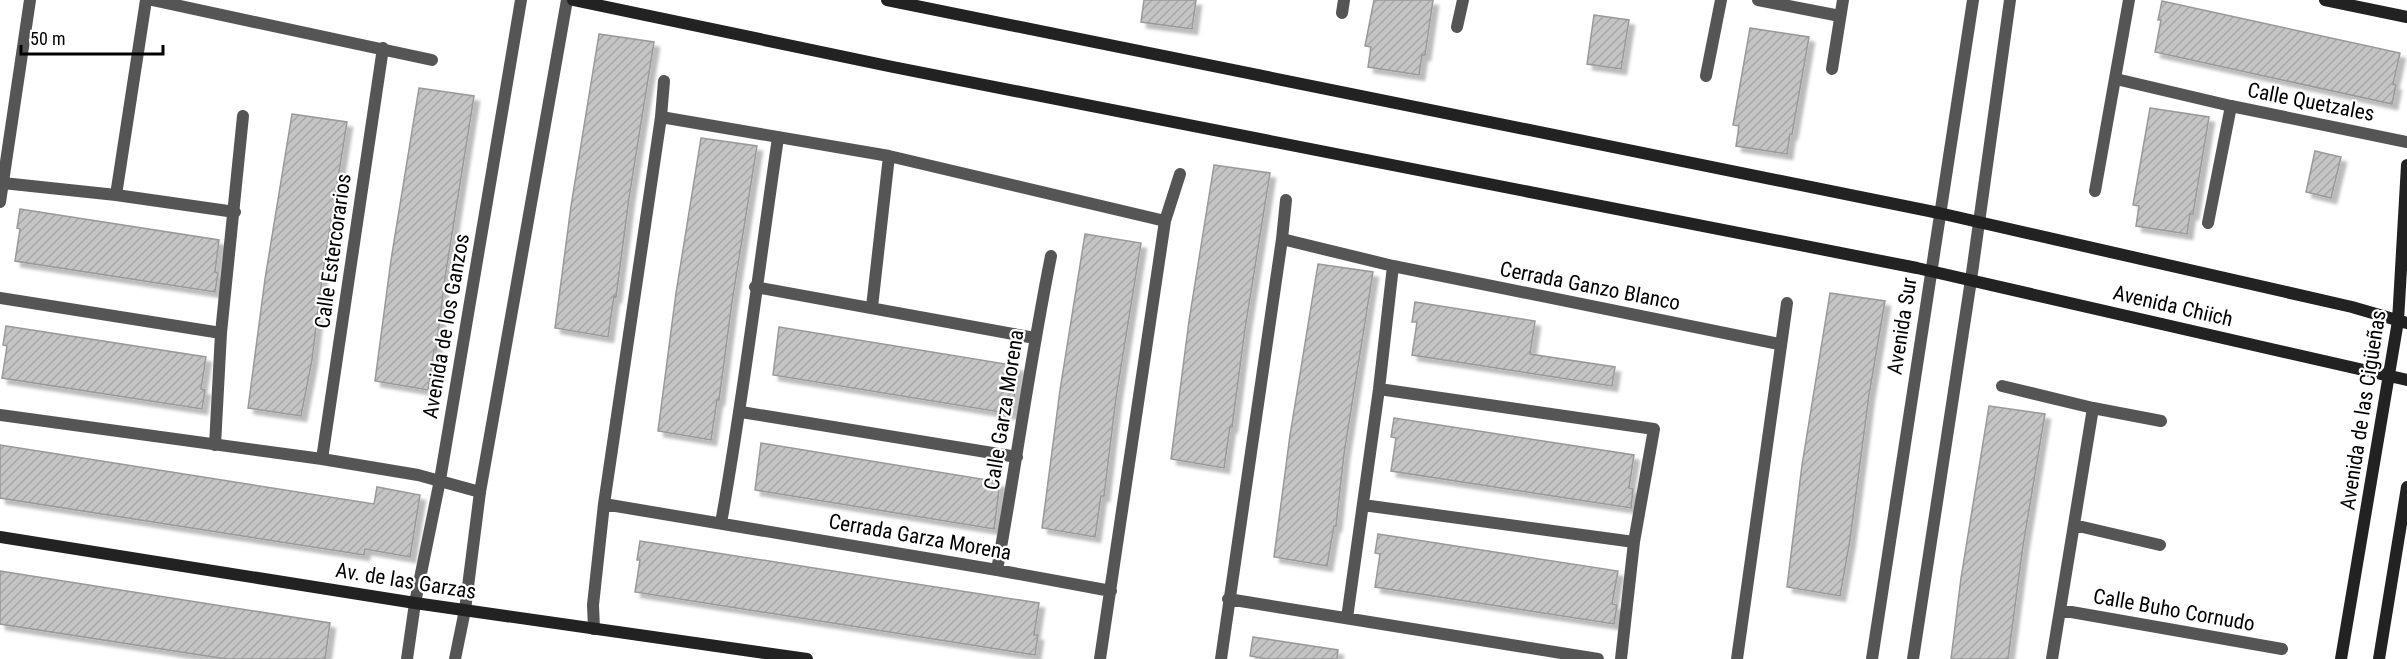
<svg xmlns="http://www.w3.org/2000/svg" width="2407" height="659" viewBox="0 0 2407 659" font-family="'Roboto Condensed',sans-serif">
<defs>
<pattern id="building-hatch" width="6" height="6" patternUnits="userSpaceOnUse" patternTransform="scale(1.5)"><rect width="6" height="6" fill="#c4c4c4"/><path d="M-1 1l2-2M0 6l6-6M5 7l2-2" fill="none" stroke="#a7a7a7"/></pattern>
<filter id="shadow"><feDropShadow dx="5.5" dy="5.5" stdDeviation="1.5" flood-color="#0004"/></filter>
</defs>
<rect width="100%" height="100%" fill="#fff"/>
<path fill="url(#building-hatch)" stroke="#999" stroke-width="1.5" filter="url(#shadow)" d="M1144 0H1196L1192 29 1141 22Z
M1374 0H1433L1425 55H1422L1419 75 1368 67 1371 47 1365 46Z
M2162 1 2400 53 2393 84 2396 85 2392 104 2155 52 2161 20H2158Z
M1594 15 1629 20 1621 69 1587 64Z
M1750 28 1809 37 1792 134H1790L1787 154 1736 146 1739 126 1733 125Z
M599 34 654 42 629 198 616 297 614 296 608 337 555 328 571 206Z
M419 88 474 96 445 278 436 350H434L428 390 375 381 391 260Z
M2150 108 2209 117 2193 214H2190L2187 234 2136 226 2139 206 2133 205Z
M292 114 347 122 322 278 312 360 301 416 248 408 265 279Z
M701 138 757 146 732 302 719 400H717L711 440 658 431 676 293Z
M2315 151 2341 157 2331 198 2306 192Z
M1214 165 1270 173 1245 329 1232 427H1230L1224 468 1171 459 1189 321Z
M20 209 219 240 215 272 218 273 215 292 15 261 20 229 17 228Z
M1085 234 1141 243 1116 398 1104 496H1101L1095 537 1042 528 1060 390Z
M1318 264 1373 272 1344 454 1336 526H1334L1327 566 1274 557 1290 435Z
M1830 293 1885 301 1869 395 1850 540 1840 596 1787 587 1802 465Z
M1415 302 1535 321 1530 354 1615 367 1612 386 1412 355 1417 322H1412Z
M6 326 206 357 201 389 205 390 202 409 2 378 7 346 3 345Z
M779 327 1018 366 1012 414 773 375Z
M1989 406 2045 414 2023 546 2008 659H1951L1961 578Z
M1394 418 1634 455 1629 488 1633 489 1631 508 1391 471 1396 438 1391 437Z
M761 443 1000 482 994 529 755 490Z
M0 445 374 504 377 487 420 495 410 557 365 549 364 555 0 498Z
M1378 534 1618 571 1612 604 1617 605 1614 624 1375 587 1380 554 1375 553Z
M640 541 1039 603 1034 635H1038L1035 655 635 592 640 560H637Z
M0 571 330 623 325 659H226L0 624Z
M1253 637 1338 650 1337 659H1267L1250 656Z"/>
<g fill="none" stroke-linecap="round" stroke-linejoin="round">
<path stroke="#555" stroke-width="12" d="M152 0 432 60
M1758 0 1840 16
M1342 13 1344 0
M1457 27 1463 0
M1832 69 1843 0
M1706 76 1721 0
M2116 79 2231 106 2407 142
M661 117 889 156 1165 221
M3 183 116 195 235 212
M2095 191 2129 0
M116 195 146 0
M0 202 30 0
M2208 223 2231 106
M1282 239 1393 266 1779 344
M755 287 1035 338
M0 298 221 333
M872 307 889 156
M2002 386 2093 408 2161 421
M1379 389 1654 429 1634 542 1621 659
M741 412 1017 457
M0 415 322 459 418 475 480 492
M215 445 221 333 243 116
M322 459 383 48
M604 504 997 570 1111 591
M1363 505 1634 542
M721 523C744 395 759 266 778 138
M2074 525 2160 545
M997 570C1016 466 1030 360 1051 256
M1228 599 1598 659
M2060 610 2282 649
M1347 618 1379 389 1393 266
M594 629 593 605 604 504 661 117 664 81
M1100 659 1165 221 1180 174
M1221 659 1282 239 1286 200
M1737 659 1787 303
M2052 659 2093 408"/>
<path stroke="#555" stroke-width="12" d="M407 659 415 603 440 480 521 0
M455 659 465 610 480 492 567 0
M1872 659 1973 0
M1913 659 1971 280 2010 0"/>
<path stroke="#222" stroke-width="12" d="M573 0 893 67 1917 268 2407 380
M887 0 1939 213 2352 307 2407 323
M2325 0 2407 17
M0 537 415 603 807 659
M2341 659 2398 321 2407 165
M2379 659 2407 487"/>
</g>
<g text-anchor="middle" stroke-width="4.5" stroke-linejoin="round" paint-order="stroke">
<g font-size="21" fill="#000" stroke="#fff">
<text transform="translate(2311 102) rotate(11)" y="7">Calle Quetzales</text>
<text transform="translate(333 251) rotate(-82)" y="7">Calle Estercorarios</text>
<text transform="translate(1590 286) rotate(11)" y="7">Cerrada Ganzo Blanco</text>
<text transform="translate(2173 306) rotate(13)" y="7">Avenida Chiich</text>
<text transform="translate(446 326) rotate(-80)" y="7">Avenida de los Ganzos</text>
<text transform="translate(1902 326) rotate(-81)" y="7">Avenida Sur</text>
<text transform="translate(1004 410) rotate(-81)" y="7">Calle Garza Morena</text>
<text transform="translate(2363 410) rotate(-81)" y="7">Avenida de las Cigüeñas</text>
<text transform="translate(920 537) rotate(10)" y="7">Cerrada Garza Morena</text>
<text transform="translate(406 581) rotate(9)" y="7">Av. de las Garzas</text>
<text transform="translate(2174 610) rotate(10)" y="7">Calle Buho Cornudo</text>
</g>
</g>
<path d="M21 45v9h142v-9" fill="none" stroke="#000000" stroke-width="3"/>
<text x="30" y="45" font-size="18" fill="#000000" stroke="#ffffff" stroke-width="4.5" paint-order="stroke">50 m</text>
</svg>
